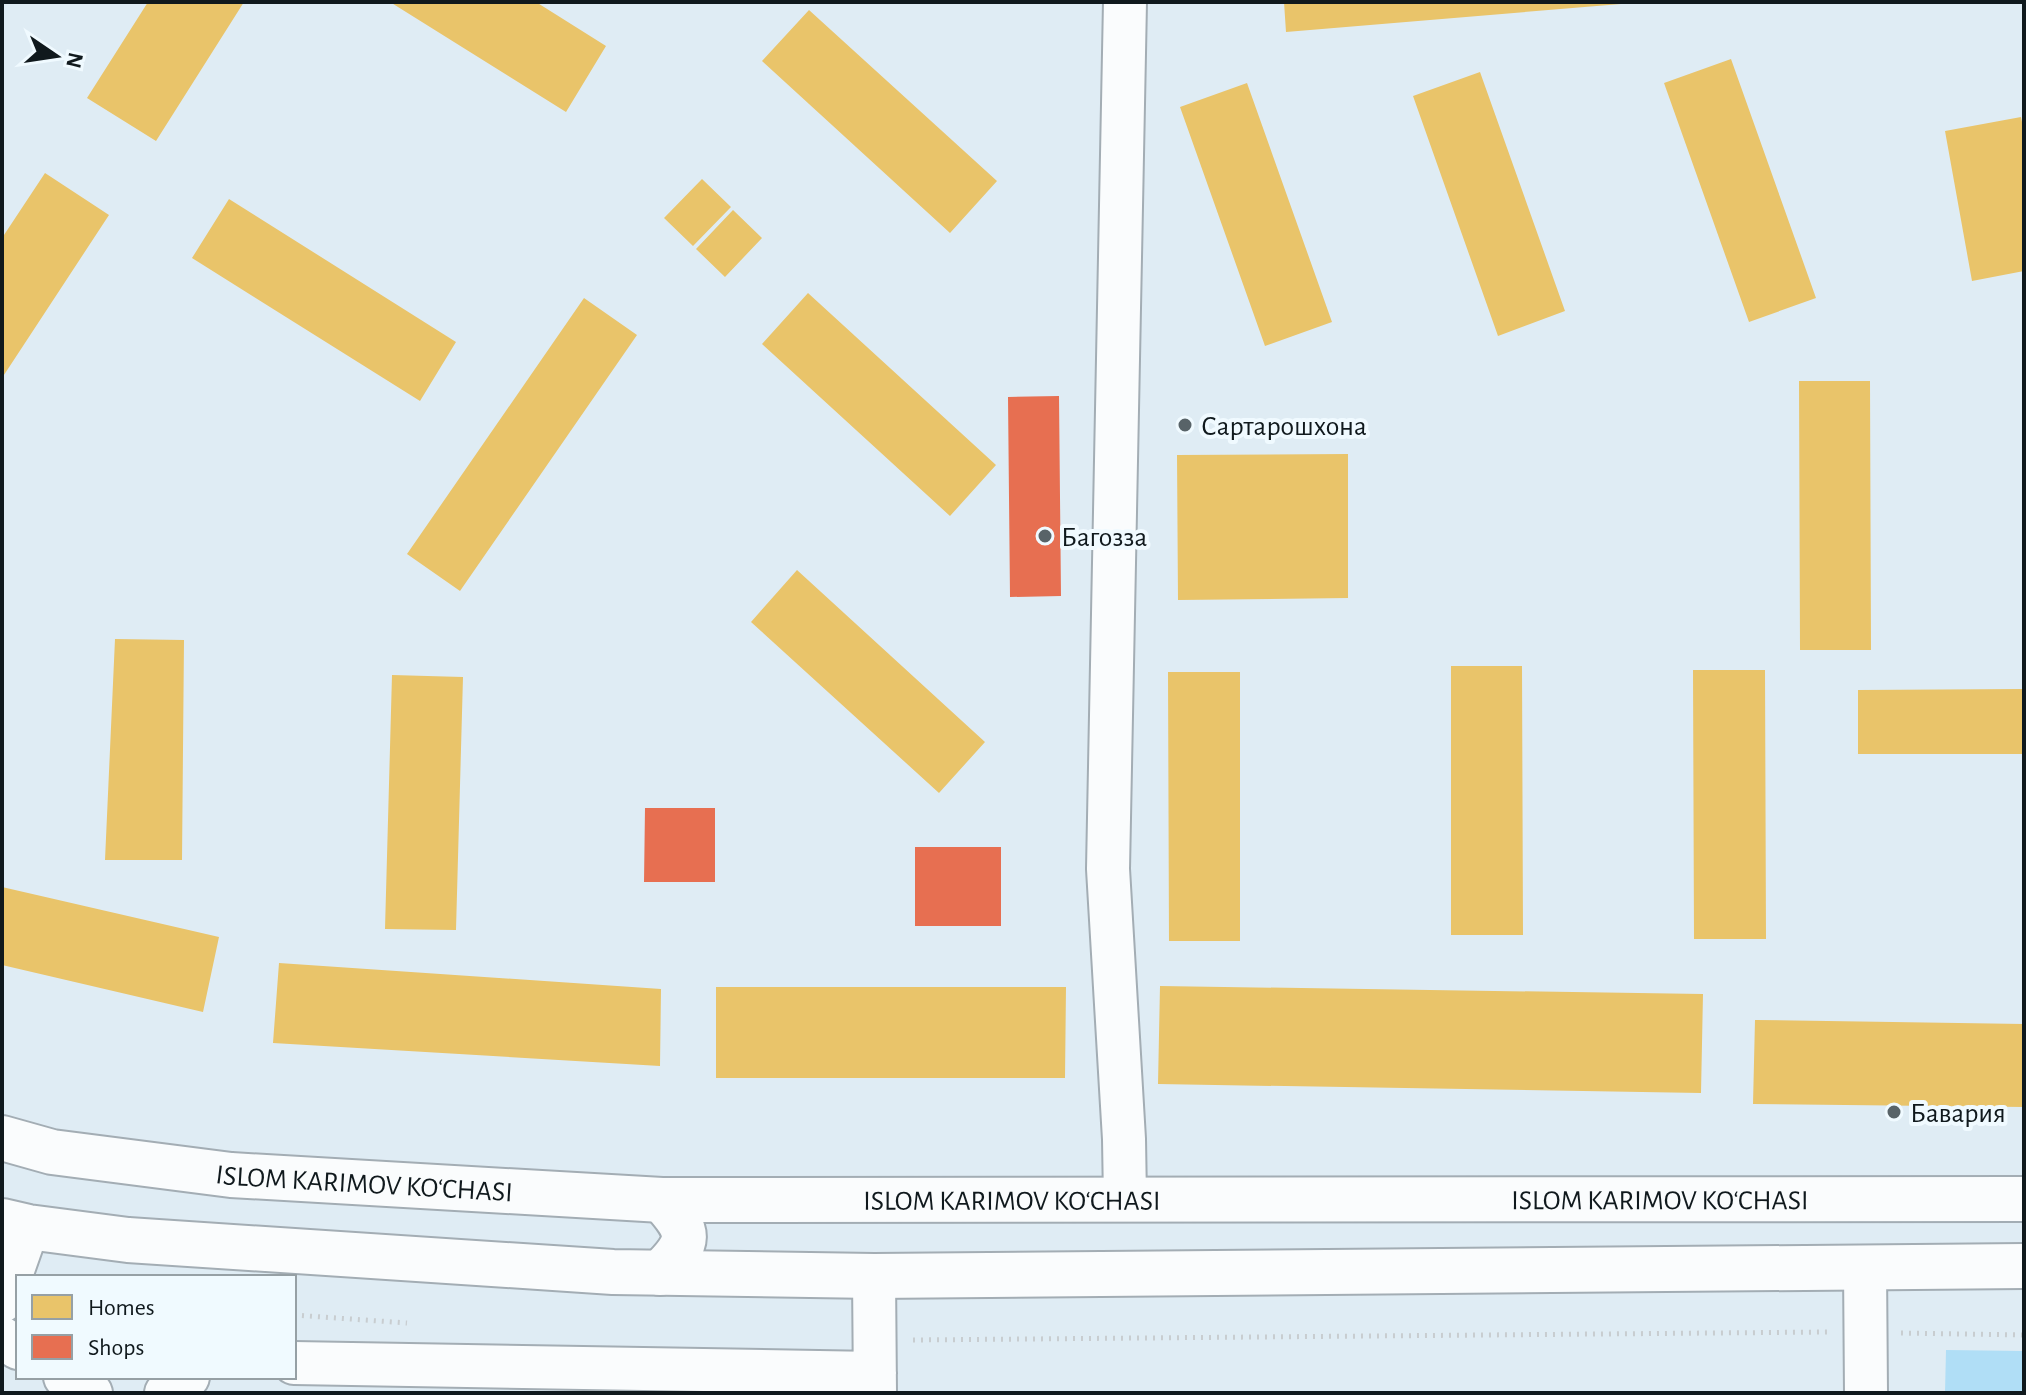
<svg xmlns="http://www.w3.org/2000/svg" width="2026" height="1395" viewBox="0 0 2026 1395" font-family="'Alegreya Sans',sans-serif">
<rect width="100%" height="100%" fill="#dfecf4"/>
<path fill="#b0def6" d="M1946 1350 2024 1351V1393H1945Z"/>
<path fill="#e9c46a" d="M148 2H244L156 141 87 98Z
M390 2H536L606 46 566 112Z
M1284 2H1621V4L1286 32Z
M809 10 997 181 950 233 762 61Z
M1731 59 1816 298 1749 322 1664 83Z
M1480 72 1565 311 1498 336 1413 96Z
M1247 83 1332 322 1265 346 1180 107Z
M2021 117 2024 132V271L1972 281 1945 131Z
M45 173 109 215 2 378V238Z
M702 179 731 207 693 246 664 218Z
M229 199 456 342 420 401 192 258Z
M733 210 762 238 725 277 696 249Z
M808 293 996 465 950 516 762 344Z
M584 298 637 335 460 591 407 554Z
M1799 381H1870L1871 650H1800Z
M1348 454V598L1178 600 1177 455Z
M797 570 985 742 939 793 751 622Z
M115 639 184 640 182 860H105Z
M1451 666H1522L1523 935H1451Z
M1693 670H1765L1766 939H1694Z
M1168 672H1240V941H1169Z
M392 675 463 677 456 930 385 929Z
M2024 689V754H1858V690Z
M2 887 219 937 203 1012 2 965Z
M279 963 661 989 660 1066 273 1043Z
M1160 986 1703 994 1701 1093 1158 1084Z
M716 987H1066L1065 1078H716Z
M1755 1020 2024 1024V1107L1753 1104Z"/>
<path fill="#e76f51" d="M1059 396 1061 596 1010 597 1008 397Z
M645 808H715V882H644Z
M915 847H1001V926H915Z"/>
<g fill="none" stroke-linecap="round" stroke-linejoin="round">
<g stroke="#a3adb4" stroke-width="46">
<path id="minor" d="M1125 2 1108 869 1124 1139 1125 1199
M1865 1267 1866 1393
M874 1276 875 1393
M2 1301 28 1227
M2 1338 18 1348
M294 1363 875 1373
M65 1377 91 1393
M166 1393 188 1377"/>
</g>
<g stroke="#a3adb4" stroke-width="48">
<g id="major">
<path id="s1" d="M2 1138 52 1152 231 1175 662 1200 2024 1199"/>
<path d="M2 1221 28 1227 128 1240 613 1272 874 1276 2024 1266"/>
<path d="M660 1273C692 1241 691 1233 662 1200"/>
</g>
</g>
<path stroke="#c8cdd0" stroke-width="5" stroke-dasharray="2 6" stroke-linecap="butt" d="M294 1315 407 1323
M1901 1333 2024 1335
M913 1340 1827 1332"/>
<use href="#minor" stroke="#fafcfd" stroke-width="42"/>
<use href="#major" stroke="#fafcfd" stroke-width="44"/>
</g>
<g fill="#586368" stroke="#f0faff" stroke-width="3">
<circle cx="1185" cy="425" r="8"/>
<circle cx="1045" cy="536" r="8"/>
<circle cx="1894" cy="1112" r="8"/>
</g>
<g text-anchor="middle" stroke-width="8" stroke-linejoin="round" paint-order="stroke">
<g font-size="28" fill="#10191d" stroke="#f0faff" text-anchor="start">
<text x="1201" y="435">Сартарошхона</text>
<text x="1061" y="546">Багозза</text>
<text x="1910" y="1122">Бавария</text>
</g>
<g font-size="28" fill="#10191d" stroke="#f0faff">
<text dy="10" stroke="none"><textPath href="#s1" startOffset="366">ISLOM KARIMOV KO‘CHASI</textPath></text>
<text dy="10" stroke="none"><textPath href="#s1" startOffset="1014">ISLOM KARIMOV KO‘CHASI</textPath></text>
<text dy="10" stroke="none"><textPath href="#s1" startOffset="1662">ISLOM KARIMOV KO‘CHASI</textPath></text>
</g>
</g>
<rect width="2026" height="1395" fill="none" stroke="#10191d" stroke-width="8"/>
<rect x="16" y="1275" width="280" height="104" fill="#f0faff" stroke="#96a0a5" stroke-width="2"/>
<rect x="32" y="1295" width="40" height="24" fill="#e9c46a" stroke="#96a0a5" stroke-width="2"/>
<text x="88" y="1315" font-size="24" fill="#10191d">Homes</text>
<rect x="32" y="1335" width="40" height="24" fill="#e76f51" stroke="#96a0a5" stroke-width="2"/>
<text x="88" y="1355" font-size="24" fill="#10191d">Shops</text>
<g transform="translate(56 56) rotate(103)" stroke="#f0faff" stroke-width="6" paint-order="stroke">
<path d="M0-6L14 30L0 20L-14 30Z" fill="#10191d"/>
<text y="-12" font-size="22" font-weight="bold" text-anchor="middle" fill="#10191d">N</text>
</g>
</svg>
